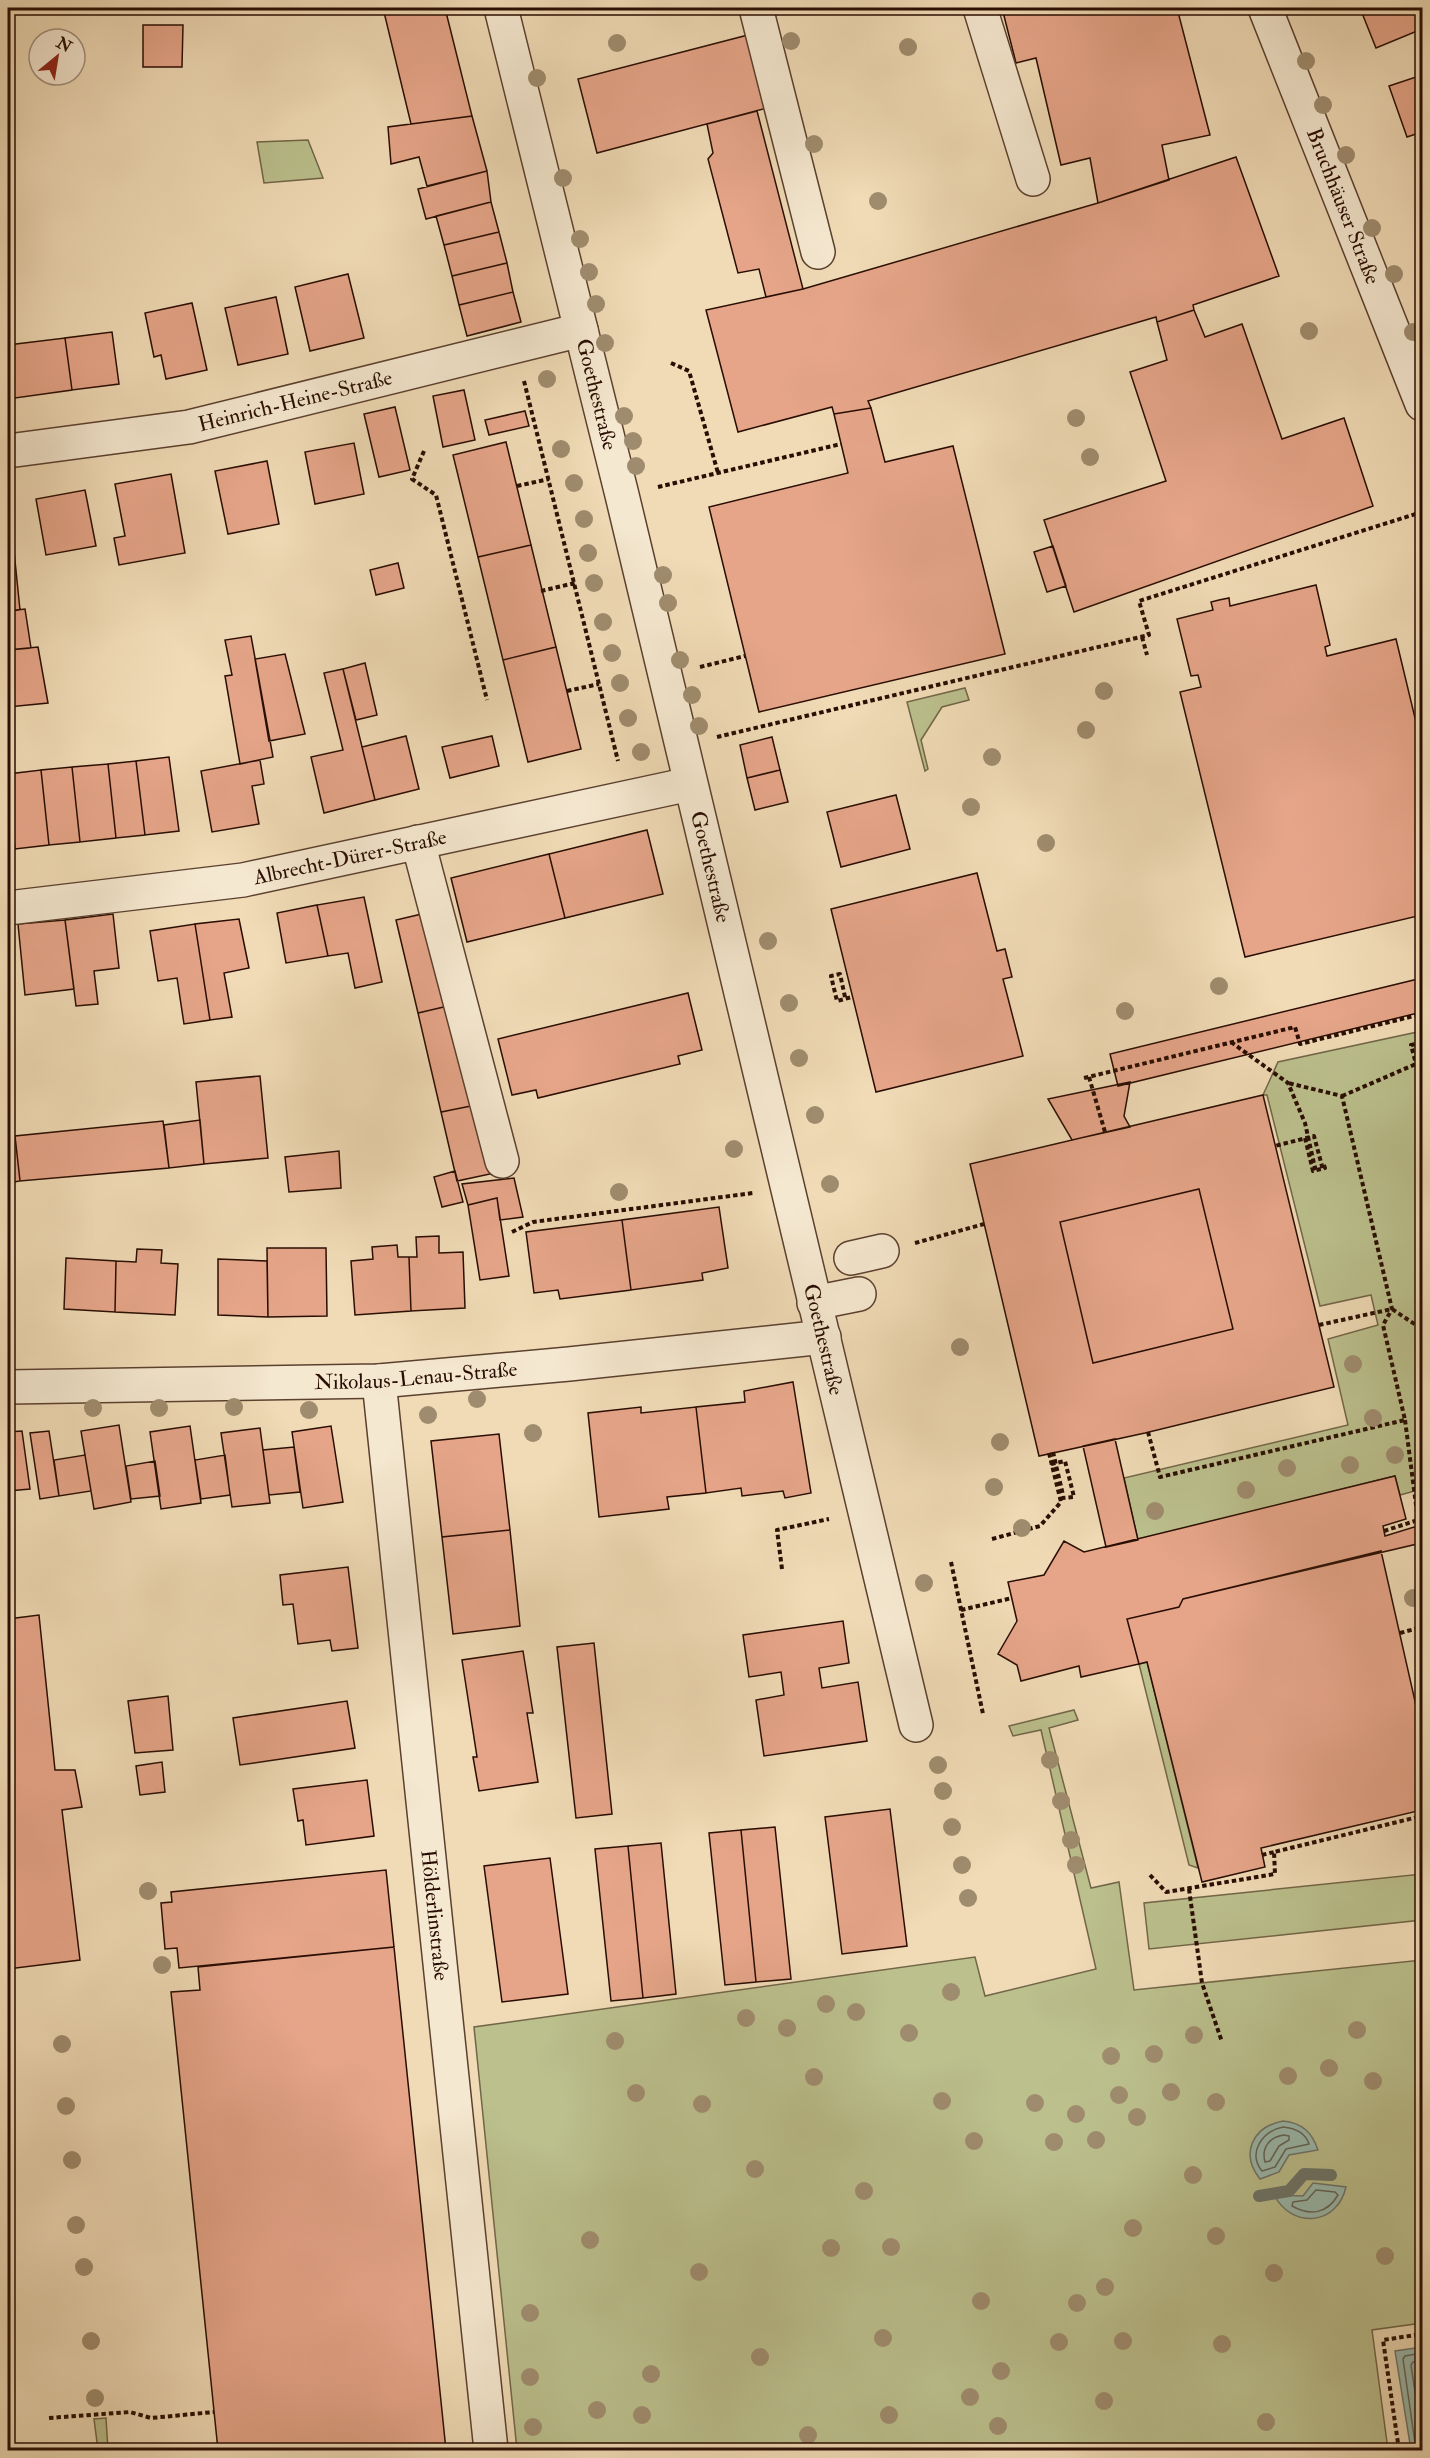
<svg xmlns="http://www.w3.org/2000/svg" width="1430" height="2458" viewBox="0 0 1430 2458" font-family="'IM FELL Double Pica',serif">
<rect width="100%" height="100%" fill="#f0dbb6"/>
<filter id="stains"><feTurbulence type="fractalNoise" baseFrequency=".00333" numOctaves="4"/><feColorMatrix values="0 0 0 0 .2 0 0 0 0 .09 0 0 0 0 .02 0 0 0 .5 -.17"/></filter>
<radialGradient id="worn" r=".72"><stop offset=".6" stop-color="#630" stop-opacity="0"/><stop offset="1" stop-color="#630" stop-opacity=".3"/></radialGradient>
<path fill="#bbc08d" stroke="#726648" stroke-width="1.5" d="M308 140 323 178 264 183 257 142Z
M965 688 969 700 942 707 921 740 928 769 925 771 907 702Z
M1422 1031V1489L1400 1495 1395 1476 1138 1540 1124 1478 1348 1425 1328 1339 1378 1325 1371 1295 1320 1306 1267 1095H1263L1278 1062Z
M1147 1662 1198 1868 1189 1865 1139 1664Z
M1074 1710 1078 1720 1049 1728 1091 1888 1119 1882 1134 1990 1422 1960V2323L1372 2330 1388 2450H517L474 2027 975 1957 985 1996 1096 1969 1041 1730 1013 1736 1009 1726Z
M1422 1874V1920L1149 1949 1144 1903Z
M106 2418 108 2450H98L94 2419Z"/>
<path fill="#9abbaf" stroke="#6d756a" stroke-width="1.5" d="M1283 2121C1302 2123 1312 2132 1318 2150L1289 2155 1279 2172 1260 2179C1240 2154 1252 2127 1283 2121Z
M1313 2183 1346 2187C1337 2226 1292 2229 1274 2195L1303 2196Z
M1422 2347V2450H1411L1395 2351Z"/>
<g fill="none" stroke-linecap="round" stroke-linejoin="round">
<path stroke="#626458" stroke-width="1.5" d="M1283 2127C1294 2128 1305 2132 1309 2144L1286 2149 1275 2167 1262 2171C1247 2152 1263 2131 1283 2127Z
M1284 2135 1289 2136V2140L1279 2146 1270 2161 1265 2162C1261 2147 1270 2137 1284 2135Z
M1316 2190 1335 2192 1338 2195C1327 2214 1310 2216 1292 2206L1293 2202 1307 2200Z
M1422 2361 1413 2362 1411 2365 1422 2439
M1416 2450 1403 2359 1405 2356 1422 2353"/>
<path stroke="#6d756a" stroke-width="12" d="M1259 2196 1289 2191 1304 2174 1331 2175"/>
</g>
<path fill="#e6a589" stroke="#290d02" stroke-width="1.5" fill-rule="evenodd" d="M383 8H445L472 116 411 124Z
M1002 8H1177L1210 135 1162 145 1169 180 1098 203 1090 158 1061 165 1036 58 1016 63Z
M1360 8H1419L1422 17V29L1376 48Z
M143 25H183L182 67H143Z
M748 35 767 108 597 153 578 79Z
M1422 75V132L1407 137 1389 86Z
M757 111 803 289 766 297 759 269 738 273 708 159 713 153 707 124Z
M472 116 487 171 427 186 419 157 391 164 388 127Z
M1236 157 1279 276 1193 305 1194 310 1157 322 1156 317 868 401 871 408 834 414 832 407 738 432 706 310 803 289 1098 203Z
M487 171 491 202 426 219 418 189Z
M491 202 499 232 444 245 436 216Z
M499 232 507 263 452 276 444 245Z
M507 263 513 292 459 305 452 276Z
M348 274 364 338 310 351 295 287Z
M513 292 521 322 467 336 459 305Z
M276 297 288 354 238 365 225 308Z
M192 303 207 370 166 379 161 355 154 357 145 313Z
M1194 310 1205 337 1242 324 1282 439 1344 418 1373 506 1074 612 1044 520 1166 481 1130 372 1167 360 1157 322Z
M112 332 119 384 72 390 65 338Z
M65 338 72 390 8 399V345Z
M464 390 475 440 443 447 433 396Z
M395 407 410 470 379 477 364 414Z
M871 408 885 462 953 446 1005 654 759 712 709 507 848 473 834 414Z
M525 411 529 426 489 435 485 420Z
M506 442 531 545 478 557 453 455Z
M354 443 364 494 315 504 305 452Z
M267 461 279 524 228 534 215 471Z
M171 474 185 553 119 565 114 538 125 536 115 484Z
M85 490 96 546 46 555 36 499Z
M531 545 556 647 503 660 478 557Z
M1053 546 1066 586 1047 592 1034 552Z
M14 551 20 610 8 611V552Z
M398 563 404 588 376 595 370 570Z
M1316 585 1330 645 1325 647 1327 656 1396 639 1422 747V915L1245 957 1180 692 1201 687 1198 675 1191 676 1177 619 1213 610 1211 602 1219 600 1229 598 1230 606Z
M25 609 31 648 8 650V611Z
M251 636 273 757 240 764 225 676 232 675 225 640Z
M38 647 48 703 8 707V650Z
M556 647 581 749 528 762 503 660Z
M285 654 305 734 269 741 255 659Z
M365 663 377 715 356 720 343 669Z
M343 669 375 800 324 813 311 757 343 750 324 673Z
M406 736 419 789 375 800 362 747Z
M492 736 499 766 450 778 442 747Z
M772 737 780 770 747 778 740 745Z
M169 757 179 831 145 835 136 761Z
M260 760 264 784 252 786 259 824 212 832 201 771Z
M136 761 145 835 116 838 108 764Z
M108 764 116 838 80 842 72 767Z
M72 767 80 842 49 845 41 770Z
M41 770 49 845 15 849 8 774Z
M780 770 788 802 755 810 747 778Z
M8 782 15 849H8Z
M896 795 910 849 841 867 827 812Z
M647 830 663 894 565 918 549 854Z
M549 854 565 918 467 942 451 878Z
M977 873 997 951 1005 949 1012 977 1003 979 1023 1056 876 1092 831 909Z
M364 897 382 982 355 988 348 953 328 956 317 905Z
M317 905 328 956 286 963 277 913Z
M426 913 448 1006 418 1013 396 920Z
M113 914 119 968 94 971 98 1004 76 1006 65 920Z
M239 919 249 968 224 973 232 1017 210 1020 195 924Z
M65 920 74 989 25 995 18 924Z
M195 924 210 1020 184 1024 177 978 158 981 150 931Z
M1422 978V1012L1118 1086 1110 1054Z
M688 993 702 1050 678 1056 680 1064 538 1098 536 1090 512 1095 498 1039Z
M448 1006 471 1106 441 1112 418 1013Z
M260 1076 268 1158 204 1164 196 1082Z
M1130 1082 1124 1116 1130 1127 1072 1140 1048 1099Z
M1263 1095 1334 1387 1145 1433 1039 1456 970 1164ZM1199 1189 1233 1329 1093 1363 1060 1222Z
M471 1106 490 1174 457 1181 441 1112Z
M200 1120 204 1164 169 1168 164 1125Z
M163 1121 169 1168 20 1181 15 1136Z
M15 1136 20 1181 8 1183V1137Z
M339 1151 341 1188 289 1192 285 1157Z
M455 1171 463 1202 442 1207 434 1177Z
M514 1178 523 1217 500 1220 497 1198 468 1205 462 1184Z
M1199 1189 1233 1329 1093 1363 1060 1222Z
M497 1198 509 1276 480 1280 468 1205Z
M719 1207 728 1268 702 1273 703 1280 631 1290 622 1220Z
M622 1220 631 1290 560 1299 558 1290 534 1293 526 1232Z
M439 1236V1253L463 1252 465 1308 411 1311 409 1257H417L416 1237Z
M397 1245 398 1257H409L411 1311 355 1315 351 1261 373 1259 372 1247Z
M267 1248H326L327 1316 268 1317Z
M137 1249 162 1250 161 1263 178 1264 175 1315 115 1312 116 1261 136 1262Z
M66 1258 116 1261 115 1312 64 1309Z
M218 1259 267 1261 268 1317 218 1315Z
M793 1382 811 1493 785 1498 783 1491 742 1496 741 1488 706 1493 696 1407 745 1402 744 1391Z
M641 1407V1413L696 1407 706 1493 667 1497 669 1509 599 1517 588 1413Z
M119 1425 131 1502 94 1509 81 1431Z
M190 1426 201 1503 161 1509 150 1432Z
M331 1426 343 1502 303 1508 292 1432Z
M260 1428 270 1503 232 1507 221 1433Z
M22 1431 30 1489 8 1491V1432Z
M49 1431 59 1496 40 1499 30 1433Z
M499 1434 510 1530 442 1537 431 1441Z
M1115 1439 1138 1540 1106 1547 1083 1446Z
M294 1447 300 1492 269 1495 263 1450Z
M85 1455 91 1491 59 1496 54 1460Z
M225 1455 230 1495 201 1499 195 1460Z
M155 1461 160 1496 131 1499 126 1466Z
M1395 1476 1406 1519 1383 1526 1385 1536 1414 1527 1422 1532 1417 1544 1183 1599 1179 1607 1127 1619 1139 1664 1081 1677 1079 1666 1021 1681 1017 1665 998 1654 1017 1621 1008 1582 1044 1575 1064 1541 1084 1552Z
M510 1530 520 1626 453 1634 442 1537Z
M1381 1551 1422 1732V1810L1261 1848 1265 1867 1202 1882 1147 1662 1139 1664 1127 1619 1179 1607 1183 1599Z
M348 1567 358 1648 332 1651 330 1640 298 1644 293 1604 283 1605 280 1575Z
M39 1615 55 1770H75L82 1807 62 1810 80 1960 8 1969V1619Z
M843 1621 849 1663 819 1668 822 1688 858 1682 867 1741 764 1756 756 1700 784 1695 781 1672 749 1677 743 1635Z
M594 1643 612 1814 576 1818 557 1647Z
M523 1651 533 1713H527L538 1782 479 1791 473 1757H477L462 1660Z
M168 1696 173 1750 135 1753 128 1701Z
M347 1701 355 1748 240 1765 233 1718Z
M162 1762 165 1792 140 1795 136 1766Z
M367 1780 374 1836 306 1845 303 1820 298 1821 293 1789Z
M890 1809 907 1946 842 1954 825 1817Z
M775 1827 791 1979 756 1982 741 1830Z
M741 1830 756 1982 725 1985 709 1833Z
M661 1843 676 1994 643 1998 628 1846Z
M628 1846 643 1998 611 2001 595 1849Z
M550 1858 568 1994 502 2002 484 1866Z
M386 1870 394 1947 179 1968 177 1948 165 1949 161 1903 172 1902 171 1892Z
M394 1947 446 2450H218L171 1992 200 1990 198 1967Z"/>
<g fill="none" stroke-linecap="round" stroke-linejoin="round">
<g stroke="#5b402f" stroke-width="36">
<g id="minor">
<path id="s1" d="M501 8 622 495 916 1725"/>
<path d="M756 8 818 252"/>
<path d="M980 8 1033 179"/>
<path id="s2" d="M1265 8 1422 404"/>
<path id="s3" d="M8 451 189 427 581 330"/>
<path d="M418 842 502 1161"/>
<path id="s4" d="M8 908 243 880 690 784"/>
<path d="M851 1258 882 1251"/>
<path d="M814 1303 859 1294"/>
<path id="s5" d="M379 1381 491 2450"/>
<path id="s6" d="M8 1387 379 1381 569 1364 824 1337"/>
</g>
</g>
<path stroke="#290d02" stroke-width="4" stroke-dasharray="4.5 3" stroke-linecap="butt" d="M671 363 689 371 718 473
M524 381 618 761
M424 451 412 479 436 495 487 700
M517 486 549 479
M658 487 841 444
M541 591 575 583
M1142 637 1147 655
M700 667 745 656
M567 691 599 684
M717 737 1149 635 1139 601 1422 512
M845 997 840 974 831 976 837 1001 852 997
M1231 1042 1288 1083 1305 1123 1315 1168 1322 1166 1314 1136 1275 1146
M1422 1043 1411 1045 1416 1064 1422 1062
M1089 1077 1105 1132
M1084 1078 1295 1027 1300 1044 1422 1014
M1342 1096 1416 1064
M1305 1138 1313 1171 1325 1168 1323 1163
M512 1232 533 1222 753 1193
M915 1243 984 1224
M1319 1325 1392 1309 1422 1329
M1405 1420 1418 1520
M1148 1432 1160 1477 1405 1420 1383 1325 1392 1309 1342 1096 1288 1083
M1053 1452 1063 1495
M1051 1464 1065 1461 1074 1497 1062 1498 1061 1494
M1384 1531 1418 1520 1422 1525
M992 1539 1040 1526 1061 1502 1049 1453
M951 1562 983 1714
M782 1569 777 1530 829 1519
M961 1610 1012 1598
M1400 1633 1422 1627
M1418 1716 1422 1715
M1262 1855 1274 1852
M1150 1875 1166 1892 1275 1874 1274 1852 1422 1816
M1189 1889 1202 1983 1222 2042
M49 2418 130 2412 151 2418 214 2412
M1399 2450 1383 2340 1422 2334"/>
<use href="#minor" stroke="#f5e8d0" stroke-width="33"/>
</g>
<g fill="#9f8c6e">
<circle cx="791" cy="41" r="9"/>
<circle cx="617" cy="43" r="9"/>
<circle cx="908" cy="47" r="9"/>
<circle cx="1306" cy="61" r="9"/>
<circle cx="537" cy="78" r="9"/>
<circle cx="1323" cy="105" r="9"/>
<circle cx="814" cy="144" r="9"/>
<circle cx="1346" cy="155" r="9"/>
<circle cx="563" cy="178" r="9"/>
<circle cx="878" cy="201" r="9"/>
<circle cx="1372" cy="228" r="9"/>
<circle cx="580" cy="239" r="9"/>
<circle cx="589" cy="272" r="9"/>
<circle cx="1394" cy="274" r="9"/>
<circle cx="596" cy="304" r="9"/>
<circle cx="1309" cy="331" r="9"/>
<circle cx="1413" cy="332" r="9"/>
<circle cx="605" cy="343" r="9"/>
<circle cx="547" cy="379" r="9"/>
<circle cx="624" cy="416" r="9"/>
<circle cx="1076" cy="418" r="9"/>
<circle cx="633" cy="441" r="9"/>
<circle cx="561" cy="449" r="9"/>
<circle cx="1090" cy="457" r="9"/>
<circle cx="636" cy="466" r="9"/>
<circle cx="574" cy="483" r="9"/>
<circle cx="584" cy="519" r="9"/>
<circle cx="588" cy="553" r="9"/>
<circle cx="663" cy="575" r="9"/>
<circle cx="594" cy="583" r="9"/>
<circle cx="668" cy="603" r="9"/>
<circle cx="603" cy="622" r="9"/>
<circle cx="612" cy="653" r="9"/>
<circle cx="680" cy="660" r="9"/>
<circle cx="620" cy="683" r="9"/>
<circle cx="1104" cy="691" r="9"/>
<circle cx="692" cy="695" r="9"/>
<circle cx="628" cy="718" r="9"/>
<circle cx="699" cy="726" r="9"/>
<circle cx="1086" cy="730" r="9"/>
<circle cx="641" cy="752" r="9"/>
<circle cx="992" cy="757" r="9"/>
<circle cx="971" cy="807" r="9"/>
<circle cx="1046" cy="843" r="9"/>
<circle cx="768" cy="941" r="9"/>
<circle cx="1219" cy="986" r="9"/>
<circle cx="789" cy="1003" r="9"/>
<circle cx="1125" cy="1011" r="9"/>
<circle cx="799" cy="1058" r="9"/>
<circle cx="815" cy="1115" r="9"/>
<circle cx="734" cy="1149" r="9"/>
<circle cx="830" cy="1184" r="9"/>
<circle cx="619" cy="1192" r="9"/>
<circle cx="960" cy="1347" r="9"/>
<circle cx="1353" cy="1364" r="9"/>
<circle cx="477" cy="1399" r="9"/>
<circle cx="234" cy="1407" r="9"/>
<circle cx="93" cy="1408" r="9"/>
<circle cx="159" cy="1408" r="9"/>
<circle cx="309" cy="1410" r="9"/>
<circle cx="428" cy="1415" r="9"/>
<circle cx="1373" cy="1418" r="9"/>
<circle cx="533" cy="1433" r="9"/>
<circle cx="1000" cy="1442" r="9"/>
<circle cx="1395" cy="1455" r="9"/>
<circle cx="1350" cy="1465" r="9"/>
<circle cx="1287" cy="1468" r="9"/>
<circle cx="994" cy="1487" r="9"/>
<circle cx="1246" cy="1490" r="9"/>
<circle cx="1155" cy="1511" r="9"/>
<circle cx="1022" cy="1528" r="9"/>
<circle cx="924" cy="1583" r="9"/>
<circle cx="1413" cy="1598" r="9"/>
<circle cx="1050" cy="1760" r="9"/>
<circle cx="938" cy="1765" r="9"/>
<circle cx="943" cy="1791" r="9"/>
<circle cx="1061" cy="1801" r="9"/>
<circle cx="952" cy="1827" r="9"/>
<circle cx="1071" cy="1840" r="9"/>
<circle cx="962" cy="1865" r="9"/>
<circle cx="1076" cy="1865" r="9"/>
<circle cx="148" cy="1891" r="9"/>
<circle cx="968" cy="1898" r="9"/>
<circle cx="162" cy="1965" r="9"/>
<circle cx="951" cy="1992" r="9"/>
<circle cx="826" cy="2004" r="9"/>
<circle cx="856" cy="2012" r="9"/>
<circle cx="746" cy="2018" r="9"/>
<circle cx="787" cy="2028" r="9"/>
<circle cx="1357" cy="2030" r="9"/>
<circle cx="909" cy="2033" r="9"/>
<circle cx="1194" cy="2035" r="9"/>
<circle cx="615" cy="2041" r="9"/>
<circle cx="62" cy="2044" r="9"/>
<circle cx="1154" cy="2054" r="9"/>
<circle cx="1111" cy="2056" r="9"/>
<circle cx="1329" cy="2068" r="9"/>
<circle cx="1288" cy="2076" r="9"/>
<circle cx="814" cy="2077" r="9"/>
<circle cx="1373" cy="2081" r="9"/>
<circle cx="1171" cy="2092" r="9"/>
<circle cx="636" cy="2093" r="9"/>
<circle cx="1119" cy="2095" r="9"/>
<circle cx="942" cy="2101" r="9"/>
<circle cx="1216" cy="2102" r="9"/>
<circle cx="1035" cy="2103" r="9"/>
<circle cx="702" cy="2104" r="9"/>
<circle cx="66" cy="2106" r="9"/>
<circle cx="1076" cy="2114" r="9"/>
<circle cx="1137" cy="2117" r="9"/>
<circle cx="1096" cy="2140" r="9"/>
<circle cx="974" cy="2141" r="9"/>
<circle cx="1054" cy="2142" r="9"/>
<circle cx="72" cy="2160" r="9"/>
<circle cx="755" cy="2169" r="9"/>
<circle cx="1193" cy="2175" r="9"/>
<circle cx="864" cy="2191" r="9"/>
<circle cx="76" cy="2225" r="9"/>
<circle cx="1133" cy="2228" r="9"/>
<circle cx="1216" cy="2236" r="9"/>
<circle cx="590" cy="2240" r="9"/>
<circle cx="891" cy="2247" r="9"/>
<circle cx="831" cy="2248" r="9"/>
<circle cx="1385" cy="2256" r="9"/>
<circle cx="84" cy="2267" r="9"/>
<circle cx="699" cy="2272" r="9"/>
<circle cx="1274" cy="2273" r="9"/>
<circle cx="1105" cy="2287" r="9"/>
<circle cx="981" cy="2301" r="9"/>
<circle cx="1077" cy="2303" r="9"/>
<circle cx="530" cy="2313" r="9"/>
<circle cx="883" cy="2338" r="9"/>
<circle cx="91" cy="2341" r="9"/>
<circle cx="1123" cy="2341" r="9"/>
<circle cx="1059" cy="2342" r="9"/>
<circle cx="1222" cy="2344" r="9"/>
<circle cx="760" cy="2357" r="9"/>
<circle cx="1001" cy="2371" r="9"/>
<circle cx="651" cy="2374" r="9"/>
<circle cx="530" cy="2377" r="9"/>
<circle cx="970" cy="2397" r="9"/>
<circle cx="95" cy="2398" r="9"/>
<circle cx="1104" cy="2401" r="9"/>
<circle cx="597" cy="2410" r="9"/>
<circle cx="642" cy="2415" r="9"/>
<circle cx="889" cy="2415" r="9"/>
<circle cx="1266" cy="2422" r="9"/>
<circle cx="998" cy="2426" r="9"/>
<circle cx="533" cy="2427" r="9"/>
<circle cx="808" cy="2435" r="9"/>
</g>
<g text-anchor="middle" stroke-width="5" stroke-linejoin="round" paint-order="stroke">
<g font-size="21" fill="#290d02" stroke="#f5e8d0">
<text dy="7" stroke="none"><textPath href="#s2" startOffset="213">Bruchhäuser Straße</textPath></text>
<text dy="7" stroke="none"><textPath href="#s1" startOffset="398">Goethestraße</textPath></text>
<text dy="7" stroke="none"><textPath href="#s3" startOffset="292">Heinrich-Heine-Straße</textPath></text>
<text dy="7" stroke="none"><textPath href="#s4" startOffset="346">Albrecht-Dürer-Straße</textPath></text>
<text dy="7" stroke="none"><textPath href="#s1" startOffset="884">Goethestraße</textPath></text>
<text dy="7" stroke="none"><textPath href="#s1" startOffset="1370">Goethestraße</textPath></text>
<text dy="7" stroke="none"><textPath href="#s6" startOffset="408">Nikolaus-Lenau-Straße</textPath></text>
<text dy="7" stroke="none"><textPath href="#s5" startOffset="537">Hölderlinstraße</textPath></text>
</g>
</g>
<rect width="1430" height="2458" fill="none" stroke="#f0dbb6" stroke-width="30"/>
<rect x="9" y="9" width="1412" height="2440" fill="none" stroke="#290d02" stroke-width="3"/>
<rect x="15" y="15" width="1400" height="2428" fill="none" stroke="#290d02" stroke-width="1.5"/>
<g transform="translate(57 57) rotate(30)"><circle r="28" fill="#f5e8d0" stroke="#a3907e" stroke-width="1.5"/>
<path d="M0-4.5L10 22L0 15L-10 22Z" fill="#8f2418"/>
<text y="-9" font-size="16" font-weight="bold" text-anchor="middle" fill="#290d02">N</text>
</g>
<rect width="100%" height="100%" filter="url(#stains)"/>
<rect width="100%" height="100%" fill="url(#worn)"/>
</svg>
